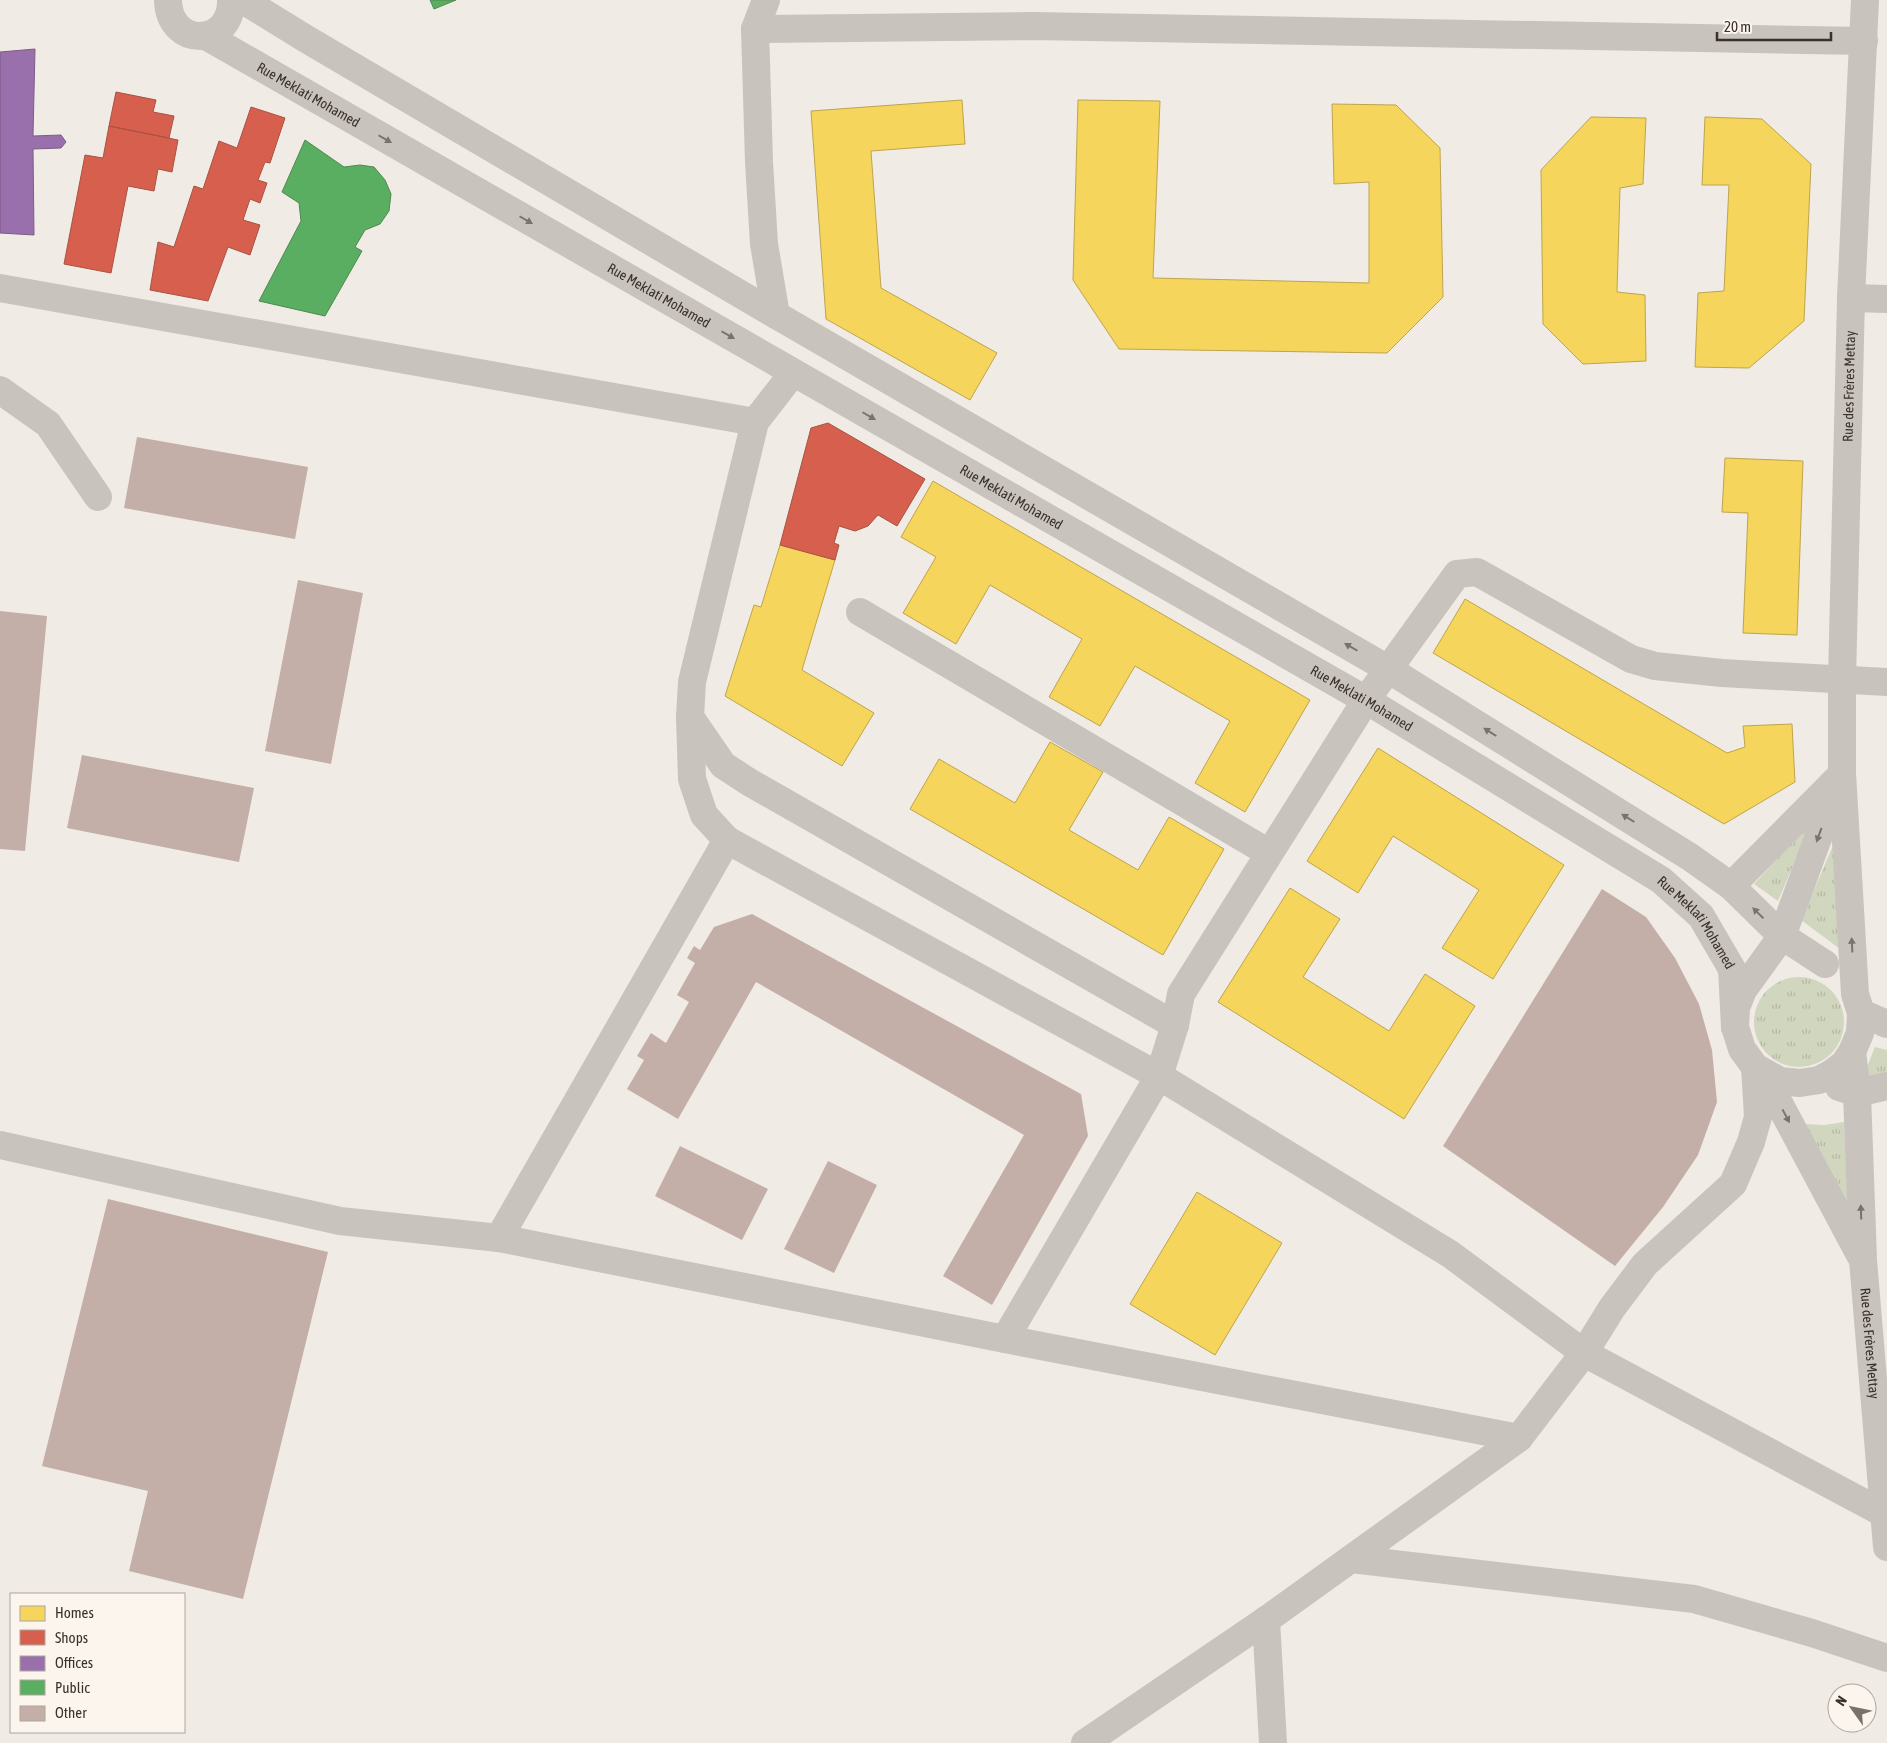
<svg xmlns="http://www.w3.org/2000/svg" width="1887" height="1743" viewBox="0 0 1887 1743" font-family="'Asap Condensed',sans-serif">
<defs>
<pattern id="grass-tufts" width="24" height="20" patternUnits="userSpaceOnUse" patternTransform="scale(1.25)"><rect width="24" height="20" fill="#d1d6bf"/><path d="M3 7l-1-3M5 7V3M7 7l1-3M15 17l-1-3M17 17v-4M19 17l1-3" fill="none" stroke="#b4b8a4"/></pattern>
</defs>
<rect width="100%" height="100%" fill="#f0ebe5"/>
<path fill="url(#grass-tufts)" d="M1811 823 1778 901 1754 884Z
M1838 834 1840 949 1801 920Z
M1754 1022a45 45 0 1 1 90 0a45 45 0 1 1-90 0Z
M1875 1047 1887 1050V1072L1867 1077V1067Z
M1844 1122 1848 1213 1803 1124 1825 1125Z"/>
<path fill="#f6d55c" stroke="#bea44d" d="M962 100 965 144 871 151 881 288 997 353 970 400 826 319 811 111Z
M1078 100 1160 101 1153 278 1369 283V182L1334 184 1332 104 1396 105 1440 148 1443 297 1387 353 1119 349 1073 280Z
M1591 117 1646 118 1643 184 1620 188 1617 292 1645 295 1646 361 1583 364 1543 324 1541 170Z
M1705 117 1762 119 1811 164 1804 321 1749 368 1695 367 1698 293 1724 291 1729 185H1702Z
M1725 458 1803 461 1797 635 1743 633 1748 513 1722 512Z
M933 481 1310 700 1245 812 1195 783 1230 721 1135 666 1100 726 1049 697 1082 639 990 585 956 644 903 613 936 557 901 537Z
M780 545 835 560 802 670 874 713 842 766 725 696 754 605 761 607Z
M1465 599 1727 753 1745 747 1743 726 1792 724 1795 782 1724 824 1433 653Z
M1050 742 1103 772 1069 830 1138 870 1169 817 1224 849 1163 955 910 809 939 759 1015 803Z
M1378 748 1564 865 1493 979 1442 948 1479 890 1393 836 1358 893 1307 861Z
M1290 888 1340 919 1303 977 1389 1031 1425 974 1475 1006 1404 1119 1218 1002Z
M1197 1192 1282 1243 1215 1355 1130 1304Z"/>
<path fill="#d6604d" stroke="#a85243" d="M116 92 156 100 153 112 174 116 169 138 109 126Z
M251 107 285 118 270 163 265 162 258 180 267 183 260 203 250 199 243 220 260 225 250 255 228 247 208 301 150 290 158 242 174 247 194 186 203 189 219 141 237 148Z
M109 126 178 140 172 172 158 169 154 191 128 186 111 273 64 264 85 155 103 158Z
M828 423 925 479 897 526 878 515 868 526 855 531 839 526 834 543 839 545 835 560 780 545 811 428Z"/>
<path fill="#9970ab" stroke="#7d5d85" d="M35 49 33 136 61 135 66 142 61 148 33 149 34 235 0 233V52Z"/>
<path fill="#5aae61" stroke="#518851" d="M430 0H456L434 9Z
M305 140 344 167 360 165 374 167 385 180 391 194 389 211 380 224 365 230 355 247 362 251 325 316 259 301 301 221 299 203 282 192Z"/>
<path fill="#c3afa7" d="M137 437 308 467 295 539 124 508Z
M298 580 363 593 331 764 265 751Z
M0 611 47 616 25 851 0 849Z
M82 755 254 788 239 862 67 828Z
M1602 889 1646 917 1675 958 1699 1004 1712 1050 1717 1102 1698 1155 1663 1207 1615 1266 1443 1146Z
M752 914 1081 1094 1088 1136 992 1305 943 1276 1024 1135 756 982 678 1119 627 1089 644 1060 637 1056 651 1033 666 1043 689 1002 677 995 695 963 687 958 694 946 700 950 714 927Z
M680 1146 768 1189 742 1240 655 1196Z
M828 1161 877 1185 834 1273 784 1249Z
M108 1199 328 1252 243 1599 129 1571 148 1491 42 1466Z"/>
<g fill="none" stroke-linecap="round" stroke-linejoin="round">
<g stroke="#c9c3be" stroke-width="28">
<path d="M168 0C169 49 232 47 231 0"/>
<path d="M243 0 308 40 776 315 1388 669 1690 857 1731 886 1782 936 1825 964"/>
<path d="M766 0 755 29 759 162 764 244 776 315"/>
<path d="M755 29 1033 26 1864 41"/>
<path id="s1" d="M206 36 1366 700 1661 880 1701 916 1732 969 1735 1027"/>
<path d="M0 288 755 422"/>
<path d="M1851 298 1887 299"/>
<path d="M793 373 755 422 692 682 690 717 723 765 749 782 1175 1025"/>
<path d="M0 390 48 424 98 497"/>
<path d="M860 612 1269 853"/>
<path d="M690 717 692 779 704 815 727 840 1159 1076 1450 1254 1584 1353 1883 1513"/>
<path id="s2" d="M1842 773 1782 936 1743 990 1736 1008 1735 1027 1742 1049 1755 1067 1780 1081 1800 1083 1819 1080 1832 1073 1844 1064 1852 1052 1860 1033 1861 1013 1855 994 1842 773V681L1851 298 1865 0"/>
<path d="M1731 886 1836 780"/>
<path d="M1861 1013 1887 1024"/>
<path id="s3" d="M1852 1052 1857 1093 1863 1260 1887 1547"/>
<path d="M1763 1073 1860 1255"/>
<path d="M1839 1087 1857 1093 1887 1086"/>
<path d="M0 1145 340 1221 499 1238 1005 1339 1519 1438"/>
<path d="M499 1238 727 840"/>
<path d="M1005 1339 1159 1076 1175 1025 1181 994 1366 700 1457 574 1477 572 1631 659 1655 666 1722 673 1887 682"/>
<path d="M1351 1559 1694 1599 1812 1633 1887 1658"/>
<path d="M1266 1620 1273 1743"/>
<path d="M1085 1743 1266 1620 1519 1438 1584 1353 1612 1308 1645 1264 1733 1184 1751 1142 1758 1117 1755 1067"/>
</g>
</g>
<defs><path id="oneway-solid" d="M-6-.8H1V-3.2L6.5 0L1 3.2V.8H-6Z" transform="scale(1.25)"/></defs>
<g fill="#7b726d">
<use href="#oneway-solid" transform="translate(385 139) rotate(30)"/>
<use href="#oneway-solid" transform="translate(526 220) rotate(30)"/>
<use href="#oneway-solid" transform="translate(728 335) rotate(30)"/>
<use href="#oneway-solid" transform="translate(869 416) rotate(30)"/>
<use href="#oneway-solid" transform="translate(1351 647) rotate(-150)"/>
<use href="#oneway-solid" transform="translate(1490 732) rotate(-148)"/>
<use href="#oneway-solid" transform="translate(1628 818) rotate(-148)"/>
<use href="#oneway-solid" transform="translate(1819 835) rotate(110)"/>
<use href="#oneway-solid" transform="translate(1758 913) rotate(-136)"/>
<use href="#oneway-solid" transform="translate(1852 945) rotate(-93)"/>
<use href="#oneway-solid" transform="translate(1786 1116) rotate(62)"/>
<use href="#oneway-solid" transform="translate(1861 1212) rotate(-92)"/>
</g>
<g text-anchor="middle" stroke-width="5" stroke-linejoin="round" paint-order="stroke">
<g font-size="14" fill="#3b302b" stroke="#fbf5ee">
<text dy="5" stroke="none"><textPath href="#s1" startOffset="118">Rue Meklati Mohamed</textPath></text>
<text dy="5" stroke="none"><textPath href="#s1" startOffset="522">Rue Meklati Mohamed</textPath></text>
<text dy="5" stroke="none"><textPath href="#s2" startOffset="1105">Rue des Frères Mettay</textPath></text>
<text dy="5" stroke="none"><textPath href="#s1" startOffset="928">Rue Meklati Mohamed</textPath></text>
<text dy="5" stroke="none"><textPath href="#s1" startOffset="1332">Rue Meklati Mohamed</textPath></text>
<text dy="5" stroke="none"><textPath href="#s1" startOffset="1738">Rue Meklati Mohamed</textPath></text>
<text dy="5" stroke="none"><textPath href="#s3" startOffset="292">Rue des Frères Mettay</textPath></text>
</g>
</g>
<rect x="10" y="1593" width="175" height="140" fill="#fbf5ee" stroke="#aea6a0"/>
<rect x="20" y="1606" width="25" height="15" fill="#f6d55c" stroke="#aea6a0"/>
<text x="55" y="1618" font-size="15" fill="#3b302b">Homes</text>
<rect x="20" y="1630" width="25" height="15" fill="#d6604d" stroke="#aea6a0"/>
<text x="55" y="1643" font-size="15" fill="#3b302b">Shops</text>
<rect x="20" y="1656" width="25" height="15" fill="#9970ab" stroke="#aea6a0"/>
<text x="55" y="1668" font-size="15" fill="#3b302b">Offices</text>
<rect x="20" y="1680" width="25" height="15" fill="#5aae61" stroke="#aea6a0"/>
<text x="55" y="1693" font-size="15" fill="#3b302b">Public</text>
<rect x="20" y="1706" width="25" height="15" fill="#c3afa7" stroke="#aea6a0"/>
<text x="55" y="1718" font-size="15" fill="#3b302b">Other</text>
<g transform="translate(1852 1708) rotate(303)"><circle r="24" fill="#fbf5ee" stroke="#aea6a0"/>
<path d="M0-4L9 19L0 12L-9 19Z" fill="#7a716c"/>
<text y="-8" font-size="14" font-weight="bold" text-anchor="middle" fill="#3b302b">N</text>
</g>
<path d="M1717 32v8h114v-8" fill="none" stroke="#3b302b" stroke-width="2.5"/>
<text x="1724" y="32" font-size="15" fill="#3b302b" stroke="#fbf5ee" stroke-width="4" paint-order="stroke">20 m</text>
</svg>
